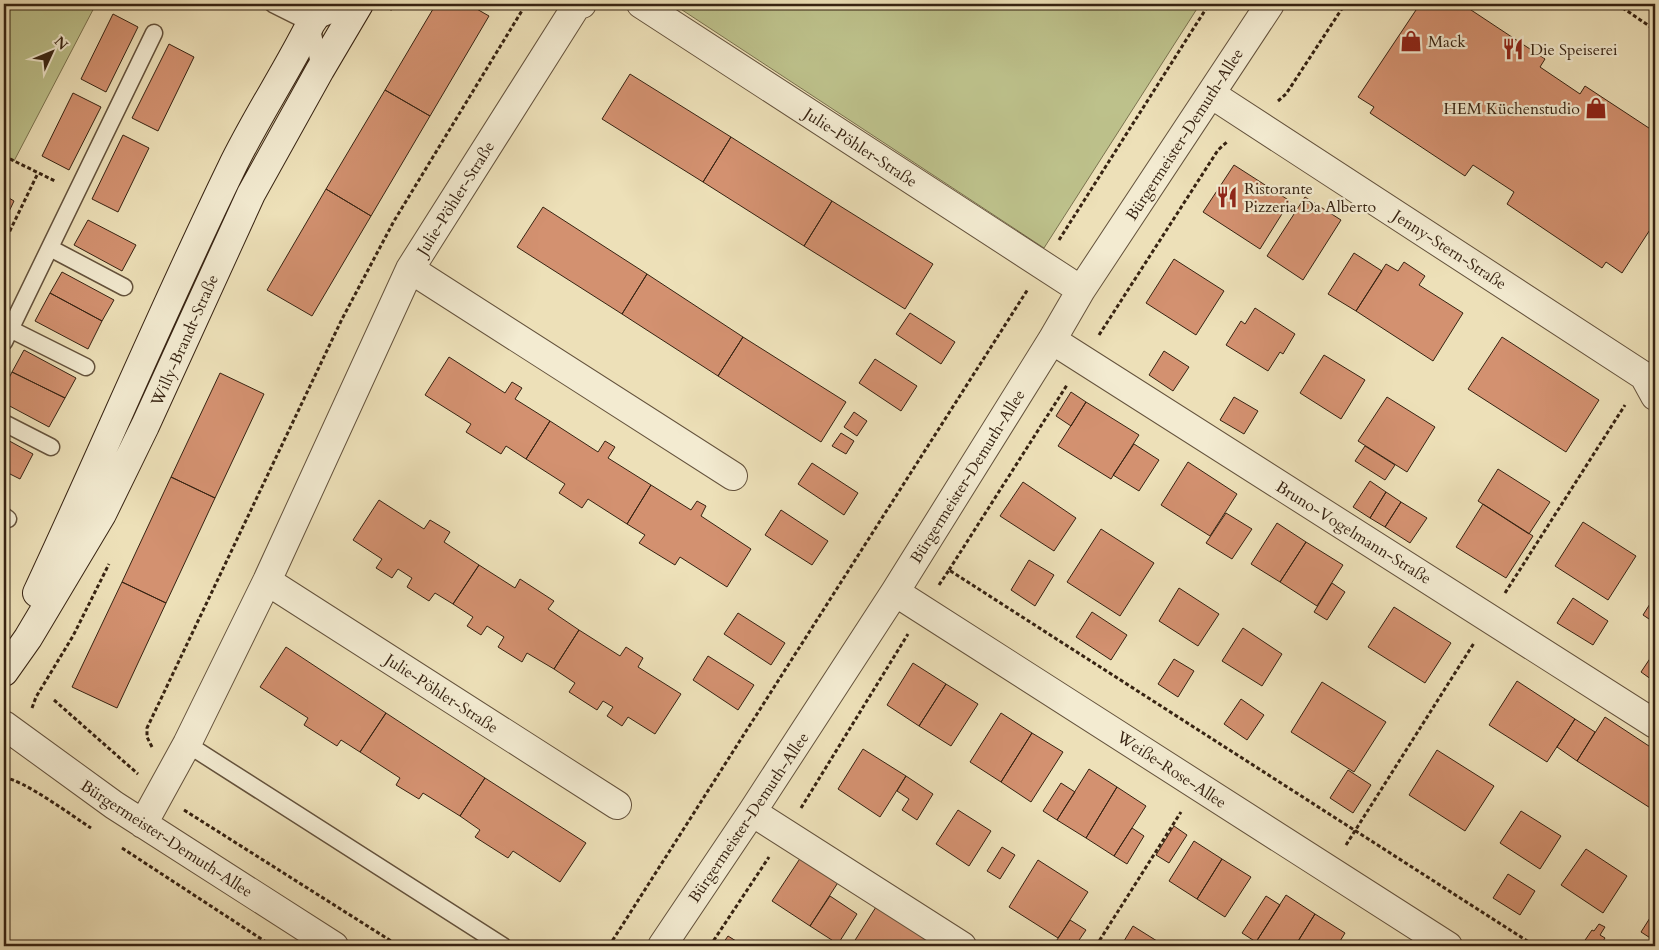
<svg xmlns="http://www.w3.org/2000/svg" width="1659" height="950" viewBox="0 0 1659 950" font-family="Cardo,serif">
<rect width="100%" height="100%" fill="#ede0b8"/>
<filter id="stains"><feTurbulence type="fractalNoise" baseFrequency=".004" numOctaves="4"/><feColorMatrix values="0 0 0 0 .2 0 0 0 0 .09 0 0 0 0 .02 0 0 0 .5 -.17"/></filter>
<radialGradient id="worn" r=".72"><stop offset=".6" stop-color="#630" stop-opacity="0"/><stop offset="1" stop-color="#630" stop-opacity=".3"/></radialGradient>
<path fill="#bdc18b" stroke="#7a724e" d="M4 4H96L14 161 4 156Z
M673 4H1200L1044 248Z"/>
<path fill="#d39170" stroke="#372312" d="M436 4H468L489 16 430 116 385 90Z
M1420 4H1462L1545 59 1540 67 1580 94 1585 86 1655 132V222L1622 273 1606 262 1602 268 1507 204 1514 192 1473 165 1465 176 1370 113 1374 107 1358 97Z
M113 14 138 27 106 92 81 79Z
M169 44 194 57 158 131 132 118Z
M630 74 731 137 703 182 602 119Z
M385 90 430 116 371 216 326 189Z
M73 93 101 107 69 170 42 156Z
M123 135 149 148 118 212 92 199Z
M731 137 832 201 804 246 703 182Z
M1234 165 1290 201 1260 249 1203 212Z
M326 189 371 216 312 316 267 290Z
M4 195 14 201 4 222Z
M1305 197 1341 220 1303 280 1267 256Z
M832 201 933 264 905 309 804 246Z
M543 207 647 274 622 314 517 247Z
M88 220 136 245 122 271 74 245Z
M1354 253 1382 271 1356 311 1328 294Z
M1174 259 1224 291 1196 335 1146 303Z
M1404 262 1425 276 1419 285 1463 313 1433 361 1356 311 1386 264 1398 271Z
M62 272 114 300 102 321 50 293Z
M647 274 743 337 718 376 622 314Z
M50 293 102 321 88 349 35 321Z
M1255 308 1295 334 1283 354 1280 352 1268 371 1226 345 1241 321 1245 324Z
M910 313 955 342 941 364 896 334Z
M743 337 846 402 821 442 718 376Z
M1502 337 1599 400 1566 452 1468 389Z
M24 350 76 378 65 398 12 372Z
M1164 351 1189 367 1173 391 1149 375Z
M1324 355 1365 380 1341 419 1300 393Z
M449 357 505 393 512 382 522 388 515 399 550 421 526 459 506 446 501 454 466 432 471 424 425 395Z
M875 359 917 386 901 411 859 383Z
M12 372 65 398 49 427 4 403V388Z
M220 373 264 394 215 498 171 477Z
M1071 392 1086 402 1071 426 1056 416Z
M1234 397 1258 411 1244 434 1220 420Z
M1387 397 1435 427 1407 472 1358 441Z
M1086 402 1139 435 1111 479 1058 446Z
M854 412 867 421 857 436 844 427Z
M550 421 598 452 605 441 615 447 608 458 651 485 627 524 588 499 582 508 559 493 565 484 526 459Z
M841 433 854 441 846 454 832 446Z
M4 438 33 454 20 479 4 471Z
M1134 444 1159 460 1139 491 1113 475Z
M1365 446 1395 465 1385 480 1355 461Z
M1188 462 1237 494 1210 536 1161 505Z
M812 463 858 493 844 515 798 484Z
M1498 469 1550 502 1529 534 1478 501Z
M171 477 215 498 166 603 122 582Z
M1370 481 1386 492 1370 518 1353 507Z
M1023 482 1076 518 1054 551 1000 516Z
M651 485 691 510 697 501 706 506 701 516 751 549 727 587 680 557 675 565 639 543 645 535 627 524Z
M1386 492 1401 502 1385 527 1370 518Z
M379 500 424 529 430 520 450 532 444 542 479 565 453 604 435 593 429 601 407 587 412 578 398 569 392 578 376 568 382 559 353 540Z
M1401 502 1427 518 1410 543 1385 527Z
M1483 504 1533 536 1506 578 1456 547Z
M781 510 828 541 812 565 765 535Z
M1226 513 1252 529 1232 559 1206 543Z
M1583 522 1636 556 1608 600 1555 566Z
M1277 523 1306 542 1280 582 1251 564Z
M1101 529 1154 563 1120 616 1067 582Z
M1306 542 1343 565 1317 606 1280 582Z
M1029 560 1054 575 1035 606 1011 590Z
M479 565 515 588 520 579 554 601 548 609 579 630 554 669 527 653 522 662 498 647 504 637 487 626 481 635 467 626 473 617 453 604Z
M122 582 166 603 117 708 72 687Z
M1332 583 1345 592 1327 620 1314 612Z
M1179 588 1219 614 1198 646 1159 621Z
M1655 596V623L1643 615Z
M1573 598 1608 621 1593 645 1557 623Z
M1394 607 1451 643 1425 683 1368 647Z
M1092 612 1127 635 1111 660 1076 637Z
M738 613 785 643 771 665 724 634Z
M1243 628 1282 654 1262 686 1222 661Z
M579 630 620 656 626 647 643 658 638 667 681 694 655 734 628 717 622 726 607 716 613 707 603 701 597 710 569 692 575 683 554 669Z
M286 647 386 713 360 752 341 740 337 746 304 725 308 718 260 687Z
M1655 651V682L1641 672Z
M708 656 754 685 738 710 693 680Z
M1174 659 1194 671 1178 697 1158 684Z
M913 663 946 684 919 726 887 705Z
M1517 681 1575 719 1547 762 1489 725Z
M1322 682 1386 722 1354 772 1291 732Z
M946 684 978 704 951 746 919 726Z
M1241 699 1264 715 1247 740 1224 724Z
M386 713 485 778 460 816 423 793 419 799 396 785 400 778 360 752Z
M1001 713 1032 733 1001 782 970 762Z
M1605 717 1655 750V811L1577 761Z
M1575 719 1595 732 1577 761 1557 747Z
M1032 733 1063 752 1031 802 1001 782Z
M863 749 906 776 880 817 838 789Z
M1437 750 1494 786 1465 831 1409 795Z
M1089 769 1117 787 1086 838 1057 820Z
M1348 770 1371 785 1353 813 1330 798Z
M906 776 933 794 917 820 902 810 909 799 897 791Z
M485 778 586 843 560 882 513 851 508 858 475 837 480 830 460 816Z
M1061 783 1075 792 1057 820 1043 811Z
M1117 787 1146 806 1114 856 1086 838Z
M958 810 991 831 969 866 936 844Z
M1521 811 1561 836 1540 869 1500 843Z
M1174 826 1187 835 1169 863 1156 855Z
M1132 828 1144 836 1127 864 1114 856Z
M1194 841 1222 859 1197 899 1169 881Z
M1002 847 1015 855 1000 879 987 871Z
M1586 849 1627 876 1603 913 1561 885Z
M801 857 839 881 810 926 772 901Z
M1222 859 1251 877 1225 917 1197 899Z
M1038 860 1088 892 1058 938 1009 907Z
M1508 874 1535 891 1520 915 1493 898Z
M1286 895 1315 914 1295 946H1263L1256 942Z
M830 896 857 914 838 944 810 926Z
M1266 896 1280 905 1256 942 1242 933Z
M876 907 926 939 921 946H855L852 945Z
M1655 910V941L1641 932Z
M1315 914 1345 933 1337 946H1295Z
M1070 920 1086 930 1075 946H1053Z
M1599 924 1605 927 1600 935 1605 938 1600 946H1581L1592 930 1594 931Z
M1133 926 1165 946H1121Z
M728 936 744 946H721Z"/>
<g fill="none" stroke-linecap="round" stroke-linejoin="round">
<g stroke="#64523c" stroke-width="19">
<path id="lane" d="M273 4 311 23
M320 70 311 23 358 4
M50 248 124 287
M10 329 86 367
M4 342 154 33
M4 423 51 447
M4 516 8 519
M187 744 503 946"/>
</g>
<g stroke="#64523c" stroke-width="30">
<path id="street" d="M641 4 1081 290
M1211 94 1644 376 1655 396
M410 269 733 476
M1052 340 1655 724
M267 581 617 805
M895 592 1448 946
M4 725 114 805 334 946
M752 812 962 946
M143 824 187 744 267 581 410 269 577 5 582 4
M662 946 752 812 895 592 1052 340 1081 290 1270 4"/>
</g>
<g stroke="#372312" stroke-width="30">
<path id="secondary" d="M37 593C103 452 163 309 231 169 255 119 286 73 311 23L324 4
M4 672 28 638 102 514 145 426 251 194 320 70 359 4"/>
</g>
<path stroke="#372312" stroke-width="3" stroke-dasharray="4 2.5" stroke-linecap="butt" d="M1617 4 1655 30
M390 10 393 4
M1278 101 1286 94 1345 4
M4 156 55 181
M1059 240 1209 4
M4 243 38 173
M1099 335 1218 150 1228 141
M949 570 1067 385
M939 585 949 570 1535 946
M1505 593 1625 405
M54 700 138 774
M32 708 36 697 73 636 109 564
M152 747 147 737V728L342 319 394 221 526 4
M4 778C21 778 74 817 91 828
M801 808 908 634
M184 810 399 946
M1346 845 1474 643
M122 848 272 946
M609 946 1028 289
M710 946 769 857
M1096 946 1181 812"/>
<use href="#lane" stroke="#f3ebd1" stroke-width="16"/>
<use href="#street" stroke="#f3ebd1" stroke-width="28"/>
<use href="#secondary" stroke="#f3ebd1" stroke-width="28"/>
</g>
<defs>
<g id="shop-bare" transform="scale(1.725)"><path d="M-5-2.5h2.3a2.7 3.5 0 0 1 5.4 0H5L5.5 6h-11ZM-1.5-2.5h3a1.5 2.3 0 0 0-3 0Z" fill="#8f2418" stroke="#f3ebd1" stroke-width="2.5" paint-order="stroke"/></g>
<g id="restaurant-bare" transform="scale(1.725)"><path d="M-5-6h1v4h1v-4h1v4h1v-4h1v5L-1.5 .5V6h-2V.5L-5-1ZM5-6V6H3V1.5H1.5Q1.5-4 5-6Z" fill="#8f2418" stroke="#f3ebd1" stroke-width="2.5" paint-order="stroke"/></g>
</defs>
<g fill-rule="evenodd">
<use href="#shop-bare" x="1411" y="41"/>
<use href="#restaurant-bare" x="1513" y="49"/>
<use href="#shop-bare" x="1596" y="108"/>
<use href="#restaurant-bare" x="1227" y="197"/>
</g>
<g text-anchor="middle" stroke-width="4.5" stroke-linejoin="round" paint-order="stroke">
<g font-size="16" fill="#372312" stroke="#f3ebd1" text-anchor="start">
<text x="1428" y="47">Mack</text>
<text x="1530" y="55">Die Speiserei</text>
<text x="1580" y="114" text-anchor="end">HEM Küchenstudio</text>
<text x="1244" y="194">Ristorante<tspan x="1244" dy="18">Pizzeria Da Alberto</tspan></text>
</g>
<g font-size="16" fill="#372312" stroke="#f3ebd1">
<text transform="translate(1184 134) rotate(-57)" y="6">Bürgermeister-Demuth-Allee</text>
<text transform="translate(861 147) rotate(33)" y="6">Julie-Pöhler-Straße</text>
<text transform="translate(455 198) rotate(-58)" y="6">Julie-Pöhler-Straße</text>
<text transform="translate(1450 249) rotate(33)" y="6">Jenny-Stern-Straße</text>
<text transform="translate(184 340) rotate(-66)" y="6">Willy-Brandt-Straße</text>
<text transform="translate(967 476) rotate(-58)" y="6">Bürgermeister-Demuth-Allee</text>
<text transform="translate(1354 532) rotate(32)" y="6">Bruno-Vogelmann-Straße</text>
<text transform="translate(442 693) rotate(33)" y="6">Julie-Pöhler-Straße</text>
<text transform="translate(1172 769) rotate(33)" y="6">Weiße-Rose-Allee</text>
<text transform="translate(748 817) rotate(-56)" y="6">Bürgermeister-Demuth-Allee</text>
<text transform="translate(167 838) rotate(33)" y="6">Bürgermeister-Demuth-Allee</text>
</g>
</g>
<rect width="1659" height="950" fill="none" stroke="#ede0b8" stroke-width="20"/>
<rect x="5" y="5" width="1649" height="940" fill="none" stroke="#372312" stroke-width="2.5"/>
<rect x="10" y="10" width="1639" height="930" fill="none" stroke="#372312"/>
<g transform="translate(52 52) rotate(46)" stroke="#f3ebd1" stroke-width="4" paint-order="stroke">
<path d="M0-4L9 19L0 12L-9 19Z" fill="#372312"/>
<text y="-8" font-size="14" font-weight="bold" text-anchor="middle" fill="#372312">N</text>
</g>
<rect width="100%" height="100%" filter="url(#stains)"/>
<rect width="100%" height="100%" fill="url(#worn)"/>
</svg>
